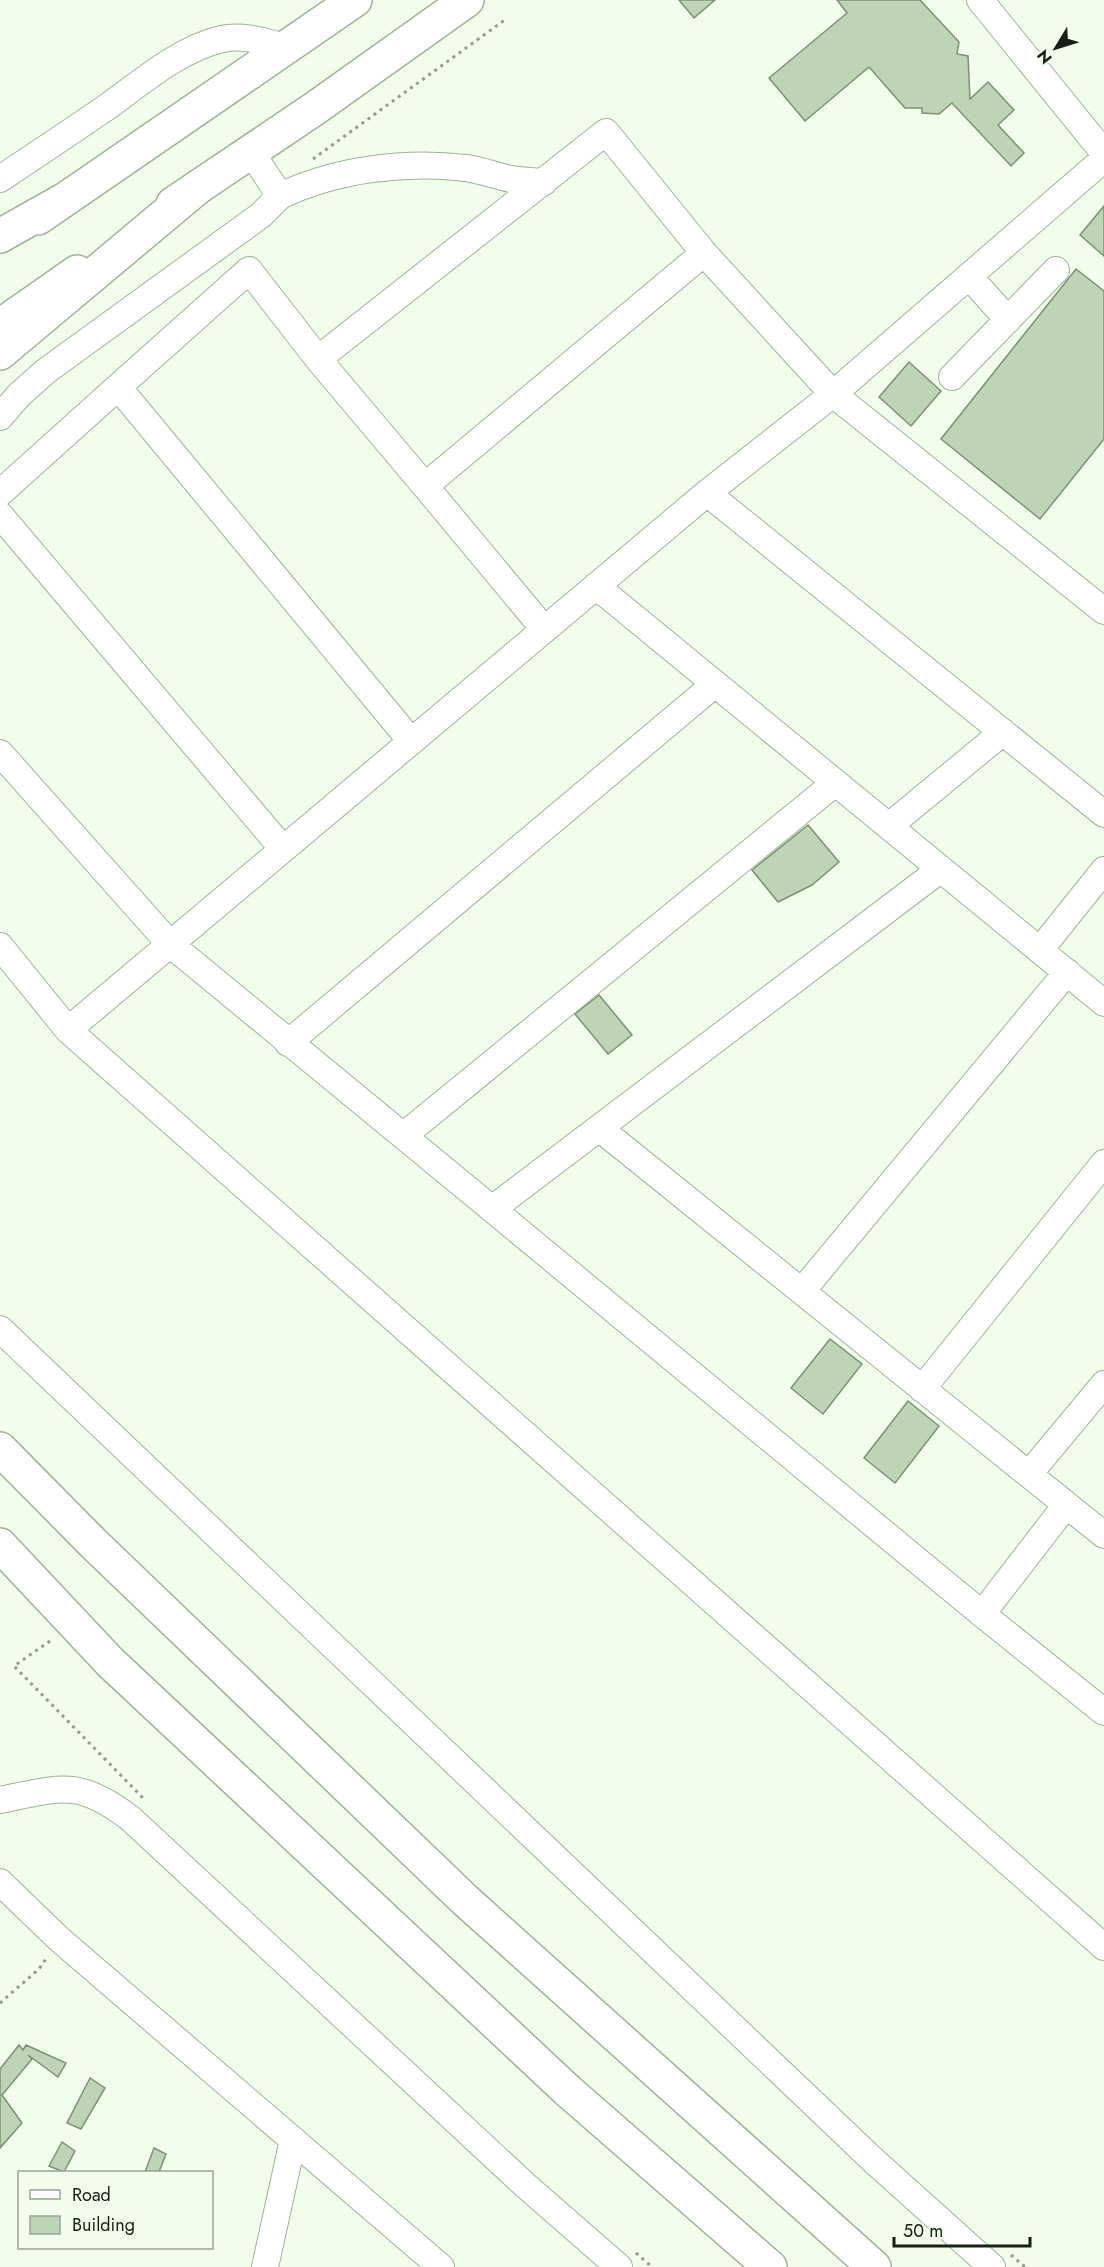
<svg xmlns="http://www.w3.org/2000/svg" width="1104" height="2267" viewBox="0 0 1104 2267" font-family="Jost,sans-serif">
<rect width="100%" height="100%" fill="#f0feeb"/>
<path fill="#bed4b7" stroke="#7c9175" stroke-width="1.5" d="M679 0H715L694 18Z
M837 0H920L959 42 957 54 968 56 970 99 988 82 1014 110 998 125 1024 153 1011 166 952 103 939 114 922 113V108H905L869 67 805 121 769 78 847 13Z
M1104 206V256L1080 235Z
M1076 269 1104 291V439L1040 519 941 439Z
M909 362 941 391 911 426 879 397Z
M808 825 839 862 812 885 778 902 752 870Z
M599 995 632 1035 608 1054 575 1014Z
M830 1339 862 1364 823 1414 791 1388Z
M908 1401 939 1426 895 1483 864 1458Z
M19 2045 23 2050 26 2045 66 2063 58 2077 28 2055 32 2059 2 2095 22 2123 0 2148V2069Z
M90 2078 105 2088 81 2129 67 2123Z
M62 2142 75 2151 64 2172 49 2166Z
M154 2148 166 2154 159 2172H145Z"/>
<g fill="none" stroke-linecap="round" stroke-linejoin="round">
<g stroke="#9eb497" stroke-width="28">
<path id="minor" d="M980 0 1104 153
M0 179C36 155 72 131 107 107 142 82 179 49 222 39 243 34 265 42 285 47
M280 196C337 169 404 161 466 168 481 170 496 176 511 179 522 181 533 181 544 182
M704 253 425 486 318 359 606 132 704 253 833 394 1104 611
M969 276 1008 320
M318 359 249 270 118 387 411 741
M952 377 1056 270
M0 417 19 395 46 371 261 215 280 196 251 152
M425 486 544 629
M0 493 118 387
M707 493 1104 814
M0 515 283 849
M596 586 1104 1003
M0 753 170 944 492 1209 941 869
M889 826 1003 732
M0 946 68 1030 1104 1947
M1040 950 1104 870
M68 1030 707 493 833 394 1104 159
M288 1043 715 684
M599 1128 1104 1535
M403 1136 835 783
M492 1209 982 1614 1104 1712
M802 1291 1067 972
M0 1329 874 2161 992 2267
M922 1389 1104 1163
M1029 1474 1104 1384
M982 1614 1066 1505
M0 1800C60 1788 78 1778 131 1819L525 2185 619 2267
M0 1882 59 1939 441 2267
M265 2267 293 2140"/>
</g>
<g stroke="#9eb497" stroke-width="36">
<path id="major" d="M173 204 314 109 467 0
M38 218 355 0
M0 326 77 272"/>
</g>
<g stroke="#9eb497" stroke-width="36">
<path id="highway" d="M0 236 62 201
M0 353 197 188
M0 1449 93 1543 465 1900 874 2267
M0 1545 110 1662 567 2090 770 2267"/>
</g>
<path stroke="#919d8d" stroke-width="3" stroke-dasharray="3 4.5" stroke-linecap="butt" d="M313 159 506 19
M50 1641 14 1666 144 1799
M0 2003 39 1969 48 1956
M636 2253 652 2267
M1011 2255 1025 2267"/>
<use href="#minor" stroke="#fff" stroke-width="26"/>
<use href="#major" stroke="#fff" stroke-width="33"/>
<use href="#highway" stroke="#fff" stroke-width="33"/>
</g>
<rect x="18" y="2171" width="195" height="78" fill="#f0feeb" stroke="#99a595" stroke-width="1.5"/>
<rect x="30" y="2190" width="30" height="9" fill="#ffffff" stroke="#99a595" stroke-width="1.5"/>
<text x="72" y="2201" font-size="18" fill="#171f14">Road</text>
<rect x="30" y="2216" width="30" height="18" fill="#bed4b7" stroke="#99a595" stroke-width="1.5"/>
<text x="72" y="2231" font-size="18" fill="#171f14">Building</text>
<g transform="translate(1056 48) rotate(232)" stroke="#f0feeb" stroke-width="4.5" paint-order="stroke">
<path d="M0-4.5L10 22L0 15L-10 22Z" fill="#171f14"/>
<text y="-9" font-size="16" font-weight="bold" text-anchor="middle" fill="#171f14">N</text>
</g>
<path d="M894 2237v9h136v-9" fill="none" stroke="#171f14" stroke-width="3"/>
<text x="903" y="2237" font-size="18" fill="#171f14" stroke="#f0feeb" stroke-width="4.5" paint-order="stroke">50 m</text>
</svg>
